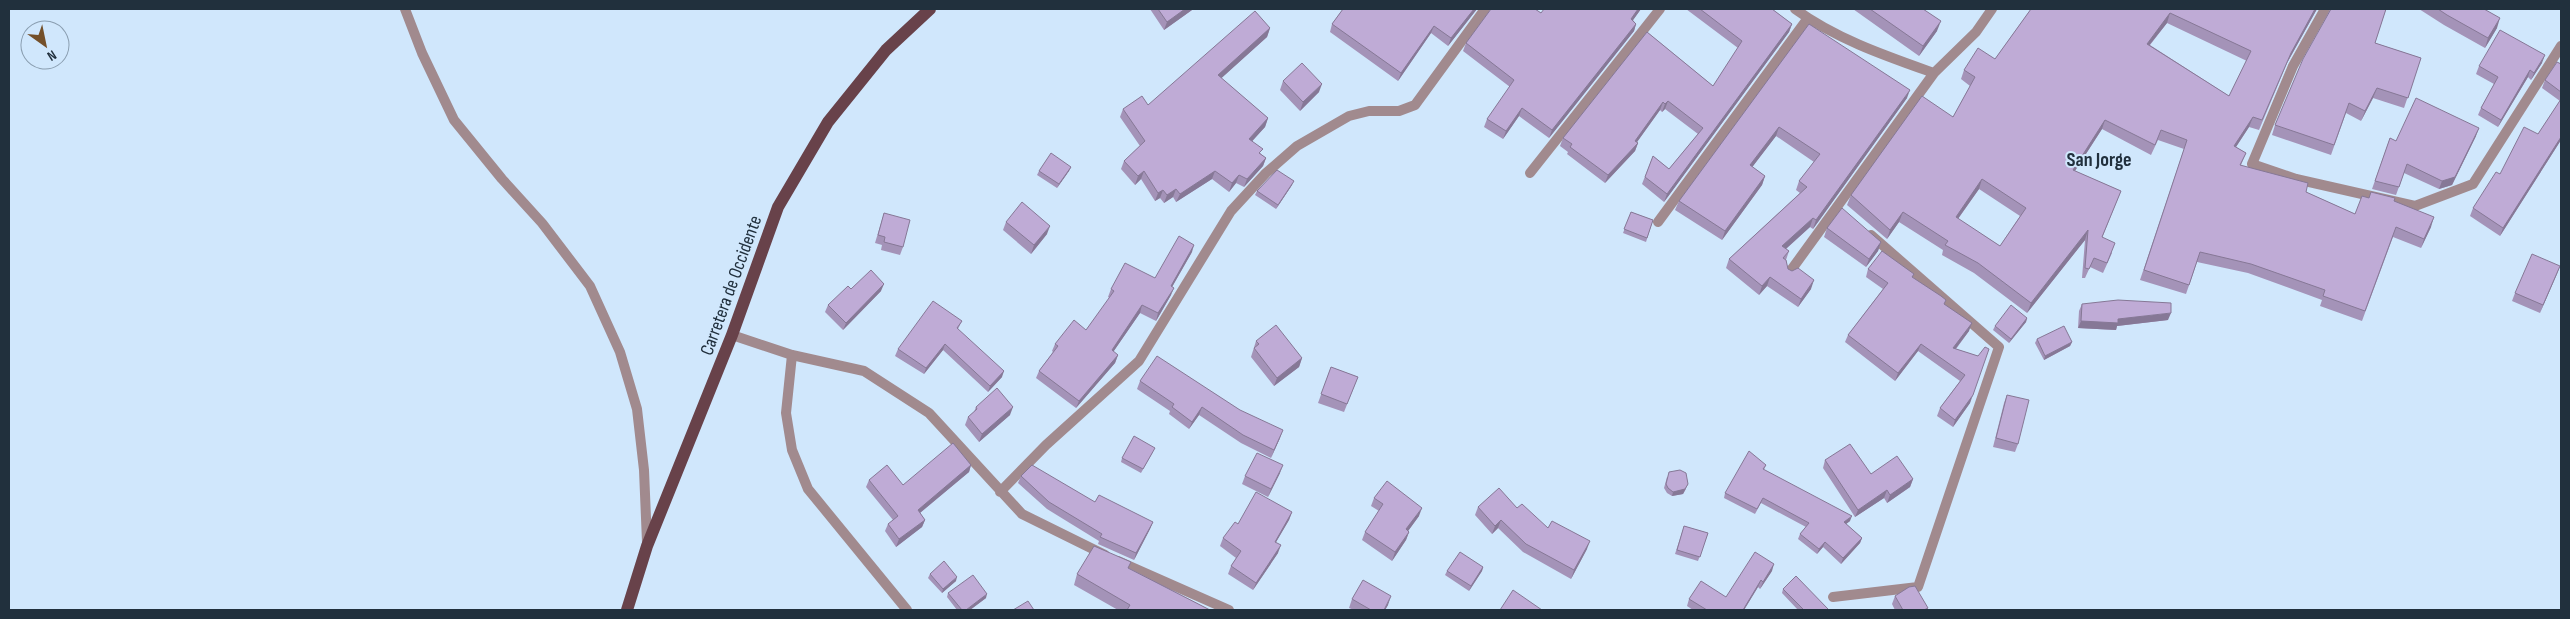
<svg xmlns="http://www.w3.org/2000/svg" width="2570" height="619" viewBox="0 0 2570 619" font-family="'Sofia Sans Condensed',sans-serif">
<rect width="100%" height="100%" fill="#d0e7fc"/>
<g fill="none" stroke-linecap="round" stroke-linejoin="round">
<path stroke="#a18a8e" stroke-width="10" d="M405 9 422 53 454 120 502 179 542 223 590 286 620 352 637 409 644 470 647 542
M1795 9C1836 39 1886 56 1934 73L1976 32 1992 9
M2325 9 2293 66 2252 164 2296 179 2415 206 2473 184 2561 46
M1530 173 1660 9
M1658 222 1808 18
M1789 273 1934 73
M732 335 792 355 864 371 929 413 1022 514 1105 555
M792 355 786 413 792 450 808 489 907 610
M1000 492 1046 445 1139 361 1231 211 1266 173 1297 146 1349 116 1369 111H1399L1415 105 1485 9
M1118 561 1229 610
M1833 597 1918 587 1999 347 1871 235"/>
<path stroke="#68424a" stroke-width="12" d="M627 610 647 546 732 335 778 207 828 122 886 50 930 9"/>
</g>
<path fill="#a493b8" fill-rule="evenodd" d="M1150 9H1193L1192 10 1164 30Z
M1343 9H1477L1448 46 1431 33 1398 81 1330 32 1332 24Z
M1490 9H1535L1541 13 1641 9 1633 20 1636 24 1634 31 1549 138 1519 116 1503 139 1484 127 1487 119 1510 87 1463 51 1466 43 1490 10Z
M1686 9H1772L1792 24 1789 32 1664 202 1642 184 1653 156 1669 169 1698 134 1665 109 1662 112 1660 110 1637 142 1638 143 1635 151 1605 183 1567 154 1568 152 1560 146 1563 138 1647 32 1713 86 1738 48Z
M1853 9H1923L1937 31 1919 56Z
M2031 9H2317L2287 63 2259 130 2249 127 2236 147 2246 153 2241 165 2306 192 2355 214 2369 198 2394 201 2431 227 2421 248 2393 237 2362 321 2320 306 2322 300 2248 273 2197 262 2186 294 2140 280 2184 149 2158 140 2151 155 2102 129 2075 171 2121 191 2102 238 2112 253 2103 273 2090 267 2085 278H2082L2085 240 2027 313 1974 273 1942 255 1943 250 1899 222 1887 239 1847 205 1851 195 1953 117 1970 86 1961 79 1964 70 1995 59ZM2167 23 2247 61 2229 96 2150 45ZM1979 189 2020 216 2000 246 1958 219Z
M2330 9H2386L2375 43 2421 58 2404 108 2373 98 2361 121 2346 113 2331 155 2272 135 2275 125Z
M2419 9H2484L2497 28 2485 48 2444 25Z
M1809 24 1907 98 1813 229 1810 227 1786 249 1789 251 1786 260 1788 269 1811 289 1798 307 1767 286 1759 295 1726 268 1729 259 1800 193 1796 190 1799 181 1814 162 1776 136 1752 167 1765 176 1762 185 1722 240 1675 210 1679 201Z
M1270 28 1267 37 1221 78 1268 118 1265 127 1252 141 1261 154 1266 158 1263 166 1244 187 1236 183 1229 192 1212 179 1176 202 1173 197 1164 203 1160 198 1155 201 1141 179 1135 185 1121 169 1124 161 1140 146 1120 117 1123 109 1148 105Z
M2542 63 2531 80 2528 77 2498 127 2478 115 2481 108 2494 84 2476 74 2479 66Z
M2561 64V140L2500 236 2470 216 2473 208 2500 174 2538 134 2560 101 2542 88 2545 80Z
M1283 81 1319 92 1300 111 1280 90Z
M2476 136 2452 185 2439 189 2404 173 2396 195 2372 189 2390 138 2396 141Z
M1071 167 1069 171 1057 188 1037 175 1039 171Z
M1292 185 1276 209 1255 195 1257 191Z
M1631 212 1653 220 1646 242 1623 233Z
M884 213 903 247 900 255 881 250 882 245 875 243Z
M1006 222 1047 234 1031 254 1003 230Z
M1827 228 1881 242 1878 251 1866 267 1824 237Z
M1192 252 1172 287 1171 295 1156 321 1140 313 1113 352 1118 355 1115 363 1076 408 1036 378 1039 371 1053 352 1052 351 1055 344 1086 330 1110 298 1108 297 1111 289 1155 278Z
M2560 266 2540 313 2512 301 2515 293Z
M1868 269 1913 277 1944 304 1969 331 1956 349 1978 356 1970 403 1953 427 1937 416 1940 408 1960 381 1918 351 1895 381 1845 342 1848 335 1883 289 1866 277Z
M851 289 881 291 843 330 825 312 828 305Z
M2082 304 2168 320 2117 326 2116 330 2078 328 2079 311Z
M2027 318 2026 322 2009 343 1993 330 1995 326Z
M962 321 958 329 1002 377 988 392 943 350 924 374 895 356 898 349Z
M2037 339 2072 342 2070 346 2044 360 2035 343Z
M1256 341 1302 358 1299 367 1274 386 1251 357Z
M1331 367 1358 377 1344 412 1318 403Z
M1140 381 1280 438 1271 458 1241 443 1199 415 1189 429 1169 414 1170 411 1137 389Z
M2007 395 2018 444 2015 452 1993 447 2004 403Z
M976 407 1010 415 979 442 965 425 968 417 974 412Z
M1153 452 1141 473 1121 462 1122 458Z
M1825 460 1871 474 1913 479 1910 487 1887 503 1884 498 1855 517 1823 468Z
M971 465 969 472 920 513 925 520 922 527 896 547 885 531 888 524 893 520 866 487 869 480 903 485Z
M1766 465 1764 470 1850 521 1846 524 1862 538 1860 543 1841 564 1823 547 1817 554 1798 539 1800 534 1806 527 1761 503 1755 514 1724 498 1725 493Z
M1280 473 1268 497 1242 484 1245 476Z
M1021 476 1153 522 1150 529 1134 560 1098 544 1099 541 1047 509 1018 483Z
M1667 477 1686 489 1683 494 1672 496 1667 493 1664 488Z
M1374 498 1419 516 1408 531 1409 532 1406 540 1392 561 1362 540 1365 532 1379 511 1371 506Z
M1478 507 1517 508 1548 528 1587 549 1571 579 1523 552 1498 528 1492 534 1475 515Z
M1292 512 1289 520 1276 542 1278 553 1253 590 1228 574 1231 566 1236 558 1220 546 1223 538 1238 524Z
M1684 526 1708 533 1698 561 1675 554Z
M1483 567 1482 571 1469 591 1445 575 1447 571Z
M1129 568 1210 610H1118L1074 585 1077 574Z
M1772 571 1760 589 1758 587 1744 610H1693L1687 606 1689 599 1726 597Z
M930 574 956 581 942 593 928 578Z
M1783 589 1828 609V610H1798L1782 593Z
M948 593 986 598 970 610H957L947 597Z
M1895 596 1928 608 1927 610H1895L1892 604Z
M1352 599 1388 605 1385 610H1354L1349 608Z"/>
<path fill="#867896" d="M1185 9H1193L1192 10 1164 30 1167 22Z
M1474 9H1477L1448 46 1451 38Z
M1638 9H1641L1628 27 1631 19Z
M2315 9H2317L2287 63 2259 130 2291 53Z
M2170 13 2167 23 2143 53 2147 44Z
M2500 18 2497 28 2485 48 2488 38Z
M1941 21 1937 31 1919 56 1923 46Z
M1636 24 1634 31 1549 138 1552 130Z
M1792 24 1789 32 1664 202 1667 194Z
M1434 26 1431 33 1398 81 1401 73Z
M1270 28 1267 37 1215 84 1218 75Z
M2545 55 2542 63 2531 80 2534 73Z
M2530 70 2528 77 2498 127 2501 120Z
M1322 84 1319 92 1300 111 1303 102Z
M2377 88 2373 98 2361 121 2365 111Z
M1910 90 1907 98 1813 229 1816 220Z
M1668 101 1665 109 1662 112 1665 104Z
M1663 102 1660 110 1632 149 1635 141Z
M1522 108 1519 116 1503 139 1506 131Z
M2253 117 2249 127 2230 156 2234 146Z
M1268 118 1265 127 1246 148 1249 139Z
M2105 120 2102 129 2069 180 2073 170Z
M1779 127 1776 136 1747 174 1750 165Z
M2479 128 2476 136 2452 185 2439 189 2442 181Z
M2561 137V140L2500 236 2503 228Z
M1638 143 1635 151 1605 183 1608 175Z
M1266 158 1263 166 1244 187 1247 179Z
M1071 167 1069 171 1057 188 1059 184Z
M1144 171 1141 179 1135 185 1138 176Z
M1215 171 1212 179 1176 202 1180 194Z
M1239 175 1236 183 1229 192 1232 183Z
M1765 176 1762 185 1722 240 1725 231Z
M1982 179 1979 189 1952 227 1956 217Z
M1294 181 1292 185 1276 209 1278 205Z
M1176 189 1173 197 1164 203 1167 195Z
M1163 190 1160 198 1155 201 1158 193Z
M1903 212 1899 222 1887 239 1890 230Z
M2434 217 2431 227 2421 248 2424 239Z
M1813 218 1810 227 1779 255 1782 246Z
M1050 226 1047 234 1031 254 1034 245Z
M2088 230 2085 240 2027 313 2031 303Z
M1881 242 1878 251 1866 267 1869 259Z
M1194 245 1192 252 1168 294 1171 286Z
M2560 266 2557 274 2540 313 2543 305Z
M1770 277 1767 286 1759 295 1762 286Z
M1814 280 1811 289 1798 307 1801 299Z
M884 284 881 291 843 330 846 323Z
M1174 288 1171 295 1156 321 1158 313Z
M1142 305 1140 313 1109 358 1112 350Z
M2171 313 2168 320 2117 326 2116 330 2078 328 2081 321 2118 319Z
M2027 318 2026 322 2009 343 2011 339Z
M1972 323 1969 331 1950 356 1953 348Z
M2072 342 2070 346 2044 360 2045 356Z
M945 344 943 350 924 374 926 368Z
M1921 344 1918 351 1895 381 1898 373Z
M1118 355 1115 363 1076 408 1079 401Z
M1302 358 1299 367 1274 386 1277 378Z
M1004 371 1002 377 988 392 990 386Z
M1973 395 1970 403 1953 427 1955 420Z
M1013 407 1010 415 979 442 982 434Z
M1202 407 1199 415 1189 429 1192 422Z
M1283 430 1280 438 1271 458 1274 450Z
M971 465 969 472 915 517 918 510Z
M1283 465 1280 473 1268 497 1271 489Z
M1913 479 1910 487 1887 503 1890 495Z
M1688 484 1683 494 1672 496 1673 492Z
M1887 490 1884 498 1855 517 1858 510Z
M1422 508 1419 516 1403 538 1406 529Z
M1292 512 1289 520 1272 549 1275 542Z
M1852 516 1850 521 1842 527 1844 522Z
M925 520 922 527 896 547 899 539Z
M1501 520 1498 528 1492 534 1495 526Z
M1153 522 1150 529 1134 560 1136 553Z
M1409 532 1406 540 1392 561 1395 552Z
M1862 538 1860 543 1841 564 1843 558Z
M1590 541 1587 549 1571 579 1574 570Z
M1825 542 1823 547 1817 554 1819 549Z
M1281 545 1278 553 1253 590 1256 583Z
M1774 564 1772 571 1760 589 1763 582Z
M1483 567 1482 571 1469 591 1471 586Z
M957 577 956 581 942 593 943 589Z
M1761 580 1758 587 1744 610H1743Z
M987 594 986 598 970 610H966Z
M1391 596 1388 605 1385 610H1384Z"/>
<path fill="#bfabd6" stroke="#867896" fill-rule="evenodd" d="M1158 9H1185L1167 22Z
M1343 9H1474L1451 38 1434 26 1401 73 1332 24Z
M1491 9H1535L1541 13 1544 9H1638L1631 19 1636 24 1552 130 1522 108 1506 131 1487 119 1514 80 1466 43Z
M1700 9H1772L1792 24 1667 194 1645 177 1653 156 1669 169 1703 128 1668 101 1665 104 1663 102 1635 141 1638 143 1608 175 1570 147 1572 144 1563 138 1647 32 1713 86 1742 41Z
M1870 9H1923L1941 21 1923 46Z
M2031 9H2315L2291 53 2262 120 2253 117 2234 146 2246 153 2240 165 2308 183 2306 192 2355 214 2362 196 2369 198 2371 192 2395 198 2394 201 2434 217 2424 239 2396 227 2365 311 2323 296 2325 290 2251 264 2200 252 2189 285 2144 270 2187 140 2161 130 2155 145 2105 120 2073 170 2121 191 2102 237 2115 243 2107 263 2094 258 2089 269 2085 268 2088 230 2031 303 1978 263 1945 245 1948 241 1903 212 1890 230 1851 195 1922 96 1953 117 1975 77 1964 70 1978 48 1995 59ZM2170 13 2251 51 2229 96 2147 44ZM1982 179 2026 208 2000 246 1956 217Z
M2331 9H2386L2375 43 2421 58 2408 98 2377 88 2365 111 2349 103 2334 145 2275 125 2303 59Z
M2438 9H2484L2500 18 2488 38 2447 15Z
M1255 11 1270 28 1218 75 1268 118 1249 139 1263 149 1259 153 1266 158 1247 179 1239 175 1232 183 1215 171 1180 194 1176 189 1167 195 1163 190 1158 193 1144 171 1138 176 1124 161 1145 141 1123 109 1142 96 1148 105Z
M1809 24 1910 90 1816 220 1813 218 1782 246 1789 251 1783 258 1786 260 1788 269 1792 271 1798 268 1814 280 1801 299 1770 277 1762 286 1729 259 1807 187 1799 181 1820 154 1779 127 1750 165 1765 176 1725 231 1679 201Z
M2500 30 2545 55 2534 73 2530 70 2501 120 2481 108 2498 77 2479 66Z
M2557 62 2561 64V92L2545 80Z
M1302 63 1322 84 1303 102 1283 81Z
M2416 98 2479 128 2455 177 2442 181 2407 164 2399 187 2375 181 2390 138 2396 141Z
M2561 99V137L2503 228 2473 208 2496 172 2500 174 2524 127 2538 134Z
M1051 153 1071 167 1059 184 1039 171Z
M1277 170 1294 181 1278 205 1257 191Z
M1022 202 1050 226 1034 245 1006 222Z
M1842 208 1881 242 1869 259 1827 228Z
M1631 212 1653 220 1647 238 1624 229Z
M884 213 910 220 903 247 884 242 885 237 878 235Z
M1179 236 1194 245 1171 286 1174 288 1158 313 1142 305 1112 350 1118 355 1079 401 1039 371 1058 346 1055 344 1074 320 1086 330 1114 291 1111 289 1125 263 1155 278Z
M1882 251 1914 274 1912 277 1941 296 1946 300 1944 304 1972 323 1953 348 1978 356 1985 347 1989 349 1973 395 1955 420 1940 408 1965 375 1921 344 1898 373 1848 335 1888 283 1868 269Z
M2532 254 2560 266 2543 305 2515 293Z
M871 270 884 284 846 323 828 305 848 286 851 289Z
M2118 300 2171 303V313L2118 319V323L2081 321 2082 304Z
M933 301 962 321 957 328 1004 371 990 386 945 344 926 368 898 349Z
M2011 305 2027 318 2011 339 1995 326Z
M1276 325 1302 358 1277 378 1254 348 1259 344 1256 341Z
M2064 326 2072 342 2045 356 2037 339Z
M1157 356 1240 410 1283 430 1274 450 1243 435 1202 407 1192 422 1172 407 1174 404 1140 381Z
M1331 367 1358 377 1347 404 1321 394Z
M997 388 1013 407 982 434 968 417 977 409 976 407Z
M2007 395 2029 400 2018 444 1996 438Z
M1134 436 1155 448 1143 469 1122 458Z
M953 443 971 465 918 510 925 520 899 539 888 524 898 516 869 480 887 465 903 485Z
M1850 444 1871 474 1897 456 1913 479 1890 495 1887 490 1858 510 1825 460Z
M1749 451 1766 465 1763 469 1852 516 1844 522 1862 538 1843 558 1825 542 1819 549 1800 534 1809 523 1763 498 1757 509 1725 493Z
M1257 453 1283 465 1271 489 1245 476Z
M1032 465 1095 502 1099 495 1153 522 1136 553 1100 537 1102 534 1049 502 1021 476Z
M1680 470 1686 473 1688 484 1685 489 1673 492 1668 488 1666 484 1669 472Z
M1387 481 1422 508 1406 529 1409 532 1395 552 1365 532 1383 504 1374 498Z
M1499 488 1517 508 1522 504 1548 528 1552 521 1590 541 1574 570 1526 544 1501 520 1495 526 1478 507Z
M1256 492 1292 512 1275 542 1281 545 1256 583 1231 566 1241 551 1223 538 1235 522 1238 524Z
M1684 526 1708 533 1700 557 1677 550Z
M1094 546 1131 562 1128 568 1210 610H1127L1130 605 1077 574Z
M1460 552 1483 567 1471 586 1447 571Z
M1755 552 1774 564 1763 582 1761 580 1743 610H1707L1689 599 1701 581 1726 597Z
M944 561 957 577 943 589 930 574Z
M973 575 987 594 966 610H962L948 593Z
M1796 576 1828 609 1827 610H1804L1783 589Z
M1363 580 1391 596 1384 610H1371L1352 599Z
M1915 586 1928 608 1924 610H1903L1895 596 1909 587Z
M1513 590 1542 610H1500Z
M1028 601 1034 610H1013Z"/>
<g text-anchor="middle" stroke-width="4" stroke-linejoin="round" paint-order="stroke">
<g font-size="19" fill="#21303d" stroke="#d0e7fc">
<text transform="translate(730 285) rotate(-70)" y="7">Carretera de Occidente</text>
</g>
<g font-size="20" font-weight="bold" fill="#21303d" stroke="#d0e7fc">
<text x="2099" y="166">San Jorge</text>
</g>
</g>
<rect width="2570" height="619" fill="none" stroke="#21303d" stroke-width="20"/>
<g transform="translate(45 45) rotate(147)"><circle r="24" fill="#d0e7fc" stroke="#8a9eb0"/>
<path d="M0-4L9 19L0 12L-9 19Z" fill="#74502a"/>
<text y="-8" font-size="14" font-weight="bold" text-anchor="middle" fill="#21303d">N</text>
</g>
</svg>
